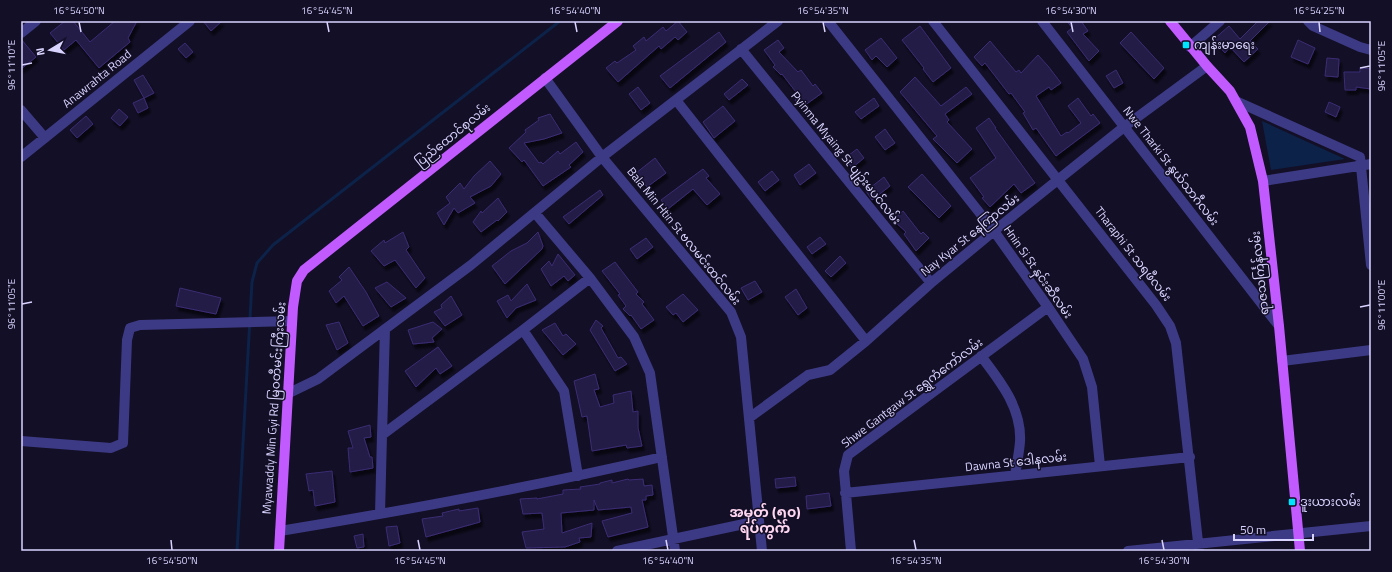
<svg xmlns="http://www.w3.org/2000/svg" width="1392" height="572" viewBox="0 0 1392 572" font-family="'Titillium Web','Noto Sans Myanmar',sans-serif">
<defs>
<filter id="shadow"><feDropShadow dx="2.5" dy="4.5" stdDeviation="1" flood-color="#0009"/></filter>
</defs>
<rect width="100%" height="100%" fill="#130f26"/>
<path fill="#0c2248" d="M1262 121 1345 159 1271 170Z"/>
<g fill="none" stroke-linecap="round" stroke-linejoin="round">
<path stroke="#0c2248" stroke-width="3" d="M237 551 252 282 257 263 273 245 560 21"/>
</g>
<path fill="#241b47" stroke="#3b2d73" filter="url(#shadow)" d="M65 21H73L90 42 115 21H137L128 38 130 42 99 68 76 40 64 50 50 33Z
M203 21H222L211 31Z
M678 21 687 32 678 40 675 37 661 49 659 46 618 82 606 68 615 61 617 63 636 50 633 46 644 37 646 41 663 27 666 31Z
M1067 21H1081L1088 31 1083 34 1099 51 1089 61 1067 32 1072 28Z
M1258 21H1270L1250 41 1258 49 1244 62 1230 47 1225 53 1213 40 1229 26 1240 39Z
M920 26 951 68 933 82 923 69 924 68 902 40Z
M719 32 726 42 670 88 660 76Z
M1131 32 1164 68 1154 79 1120 43Z
M881 38 897 58 887 67 876 56 872 60 865 50Z
M21 39 36 57 21 69Z
M778 40 784 48 779 52 798 72 801 70 813 86 815 84 822 93 801 108 795 100 799 96 782 74 781 75 773 67 775 65 764 50Z
M1298 40 1315 48 1308 64 1291 57Z
M990 41 1016 72 1019 70 1021 73 1038 55 1048 66 1061 83 1051 90 1049 87 1036 96 1061 136 1067 132 1068 133 1081 123 1068 106 1078 98 1091 116 1093 114 1100 123 1056 156 1036 128 1033 130 1023 113 1025 112 1011 93 1009 94 985 63 982 66 974 57Z
M185 43 193 52 186 58 178 49Z
M1327 58 1339 59 1338 77 1325 76Z
M1360 68 1371 69V89L1356 87V90H1345L1344 72H1360Z
M1116 70 1123 83 1114 88 1106 76Z
M143 75 154 93 144 98 134 80Z
M915 77 941 106 966 87 972 94 945 114 949 120 947 122 972 149 957 163 933 139 937 136 900 92Z
M742 79 748 85 729 100 724 94Z
M638 87 650 103 641 110 629 94Z
M144 98 148 108 138 113 133 103Z
M874 98 879 106 861 119 855 112Z
M1329 102 1340 107 1336 117 1325 112Z
M723 106 735 121 714 138 703 122Z
M119 109 128 117 120 126 111 118Z
M550 114 562 133 544 139 524 143 539 163 541 162 543 164 558 151 560 154 576 142 583 152 569 165 571 167 543 186 524 160 522 162 509 148 526 132 525 130 539 120 538 118Z
M86 116 93 124 77 138 70 130Z
M989 118 996 128H995L1035 183 1021 193 1014 184 990 207 982 198 984 197 970 178 996 158 976 128Z
M885 129 895 143 885 150 875 137Z
M857 149 864 158 852 168 845 158Z
M655 158 666 173 647 187 636 173Z
M490 161 501 174 491 186 470 197 475 203 458 213 454 208 444 225 437 213 450 203 446 197 460 183 464 189 474 176Z
M809 164 816 173 800 185 794 175Z
M703 169 709 176 706 178 720 194 707 205 693 189 668 209 661 200Z
M772 171 779 180 765 191 758 182Z
M922 174 951 206 939 218 908 187Z
M884 177 890 186 872 200 866 191Z
M600 190 603 195 569 224 563 217Z
M498 198 507 212 498 221 497 220 481 232 473 222 481 211 482 213Z
M903 211 921 234 923 232 929 238 916 251 904 234 906 232 893 220Z
M403 232 409 247 406 250 425 278 416 288 395 260 384 266 371 251 384 240 385 243Z
M538 232 543 246 542 249 505 284 492 266 511 251 527 243Z
M820 237 826 244 812 254 807 247Z
M646 238 653 247 637 259 630 249Z
M558 254 575 275 568 281 564 276 551 286 541 269 549 261 552 266Z
M840 256 846 263 831 277 825 271Z
M615 262 638 292 636 294 644 302 642 304 654 320 641 329 631 315 630 316 623 309 626 306 618 295 620 294 602 271Z
M349 267 366 292 379 316 363 326 344 296 336 303 329 291 342 280 339 277Z
M755 281 762 292 748 300 741 288Z
M387 282 406 298 391 307 375 288Z
M527 284 536 300 516 308 507 318 497 301 508 295 511 301Z
M180 288 221 298 216 314 176 306Z
M796 289 807 308 798 315 785 297Z
M683 294 698 310 683 322 676 313 673 315 666 307Z
M451 296 462 315 445 326 434 312 442 308 441 305Z
M596 320 603 326 601 328 618 358 621 357 627 364 615 371 590 330Z
M339 322 348 343 337 350 326 325Z
M433 322 442 329 432 338 434 342 413 344 408 330Z
M555 323 563 336 566 334 576 344 563 355 542 330Z
M438 347 452 366 440 374 436 368 416 387 405 371Z
M595 374 599 389 594 390 600 407 614 403 613 395 631 391 633 412 638 411V428L642 446 627 448 626 445 592 451 587 416 582 417 574 381Z
M370 425 371 437 364 438 370 457H372L373 468 350 472 348 448H353L348 431Z
M332 471 335 502 315 506 313 490 309 491 306 474Z
M795 477 796 486 776 488 775 479Z
M628 479 629 480 643 479 644 486 652 485 653 495 646 496V500H642L648 527 608 537 602 521 632 513 631 507 598 510 594 500V510L561 513 562 533 592 523 591 537 579 538 580 542 565 547 526 548 522 532 544 529 542 513 523 514 520 499 537 498V499L563 494V490L581 489 580 487 600 484V483L612 480V483Z
M829 493 831 506 807 509 806 496Z
M478 508 480 522 426 537 422 519 443 516 442 513 459 509V511Z
M397 526 400 543 389 546 386 527Z
M363 534 364 547 357 548 354 536Z"/>
<g fill="none" stroke-linecap="round" stroke-linejoin="round">
<path stroke="#3d3a85" stroke-width="10" d="M828 21 994 231 1048 307 1083 359 1092 387 1100 466
M933 21 1156 305 1170 326 1176 343 1199 551
M1042 21 1279 326
M1308 21 1313 26 1360 47 1371 50
M21 33 36 21
M1190 47 1220 21
M741 49 931 283
M545 78 602 157 731 312 741 337 762 551
M676 100 866 341
M1238 102 1360 157 1371 265
M21 110 45 138
M21 157 190 21
M1263 181 1371 164
M535 213 590 278 634 337 650 373 675 551
M523 330 564 391 578 476
M981 356C1000 381 1022 408 1020 442 1019 453 1017 464 1015 475
M1282 361 1371 350
M287 394 318 379 471 265 602 157 778 21
M749 418 808 375 830 370 866 341 931 283 994 231 1124 127 1207 66
M382 435 385 329
M21 441 111 448 123 443 127 340 130 328 140 325 292 321
M845 493 1190 457
M380 514 382 435 523 330 590 278
M280 531C408 510 536 486 662 457
M617 551 758 521
M851 551 844 471 848 455 1048 307
M1128 551 1371 526"/>
<path stroke="#c25bff" stroke-width="10" d="M1170 21 1207 66 1230 91 1250 127 1263 181 1279 326 1300 551
M279 551 293 307 297 281 304 270 618 21"/>
</g>
<path fill="none" stroke="#d9d4ff" stroke-width="1.5" d="M79 22 81 32M327 22 329 32M575 22 577 32M823 22 825 32M1071 22 1073 32M1319 22 1320 32M22 65 32 63M1360 68 1370 66M22 304 32 302M1360 307 1370 305M171 540 172 550M418 540 420 550M666 540 668 550M914 540 916 550M1162 540 1164 550"/>
<g fill="#00e5ff" stroke="#130f26" stroke-width="1.5">
<rect x="1182" y="41" width="8" height="8" rx="2"/>
<rect x="1288" y="498" width="8" height="8" rx="2"/>
</g>
<g text-anchor="middle" stroke-width="3" stroke-linejoin="round" paint-order="stroke">
<g font-size="12" fill="#d9d4ff" stroke="#130f26" text-anchor="start">
<text x="1194" y="49">ကျန်းမာရေး</text>
<text x="1300" y="506">ဒူးယားလမ်း</text>
</g>
<g font-size="12" fill="#d9d4ff" stroke="#130f26">
<text transform="translate(97 79) rotate(-39)" y="4">Anawrahta Road</text>
<text transform="translate(453 135) rotate(-39)" y="4">ပြည်ထောင်စုလမ်း</text>
<text transform="translate(846 158) rotate(51)" y="4">Pyinma Myaing St ပျဥ်းမပင်လမ်း</text>
<text transform="translate(1171 166) rotate(52)" y="4">Nwe Tharki St နွယ်သာဂီလမ်း</text>
<text transform="translate(970 235) rotate(-39)" y="4">Nay Kyar St နေကြာလမ်း</text>
<text transform="translate(684 236) rotate(51)" y="4">Bala Min Htin St ဗလမင်းထင်လမ်း</text>
<text transform="translate(1133 254) rotate(52)" y="4">Tharaphi St သရဖီလမ်း</text>
<text transform="translate(1038 272) rotate(55)" y="4">Hnin Si St နှင်းဆီလမ်း</text>
<text transform="translate(1260 273) rotate(-96)" y="4">ရာဇသင်္ကြန်လမ်း</text>
<text transform="translate(912 393) rotate(-37)" y="4">Shwe Gantgaw St ရွှေကံကော်လမ်း</text>
<text transform="translate(274 408) rotate(-86)" y="4">Myawaddy Min Gyi Rd မြဝတီမင်းကြီးလမ်း</text>
<text transform="translate(1016 462) rotate(-6)" y="4">Dawna St ဒေါနလမ်း</text>
</g>
<g font-size="14" font-weight="bold" fill="#ffd6f0" stroke="#130f26">
<text x="765" y="517">အမှတ် (၅၀)<tspan x="765" dy="16">ရပ်ကွက်</tspan></text>
</g>
</g>
<rect width="1392" height="572" fill="none" stroke="#130f26" stroke-width="44"/>
<g transform="translate(50 50) rotate(260)" stroke="#130f26" stroke-width="3" paint-order="stroke">
<path d="M0-3L7 15L0 10L-7 15Z" fill="#d9d4ff"/>
<text y="-6" font-size="11" font-weight="bold" text-anchor="middle" fill="#d9d4ff">N</text>
</g>
<path d="M1234 534v6h79v-6" fill="none" stroke="#d9d4ff" stroke-width="2"/>
<text x="1240" y="534" font-size="12" fill="#d9d4ff" stroke="#130f26" stroke-width="3" paint-order="stroke">50 m</text>
<rect x="22" y="22" width="1348" height="528" fill="none" stroke="#d9d4ff" stroke-width="1.5"/>
<g font-size="10" text-anchor="middle" fill="#d9d4ff">
<text x="79" y="14">16°54'50"N</text>
<text x="327" y="14">16°54'45"N</text>
<text x="575" y="14">16°54'40"N</text>
<text x="823" y="14">16°54'35"N</text>
<text x="1071" y="14">16°54'30"N</text>
<text x="1319" y="14">16°54'25"N</text>
<text transform="translate(11 65) rotate(-90)" y="4">96°11'10"E</text>
<text transform="translate(1381 66) rotate(-90)" y="4">96°11'05"E</text>
<text transform="translate(11 304) rotate(-90)" y="4">96°11'05"E</text>
<text transform="translate(1381 305) rotate(-90)" y="4">96°11'00"E</text>
<text x="172" y="564">16°54'50"N</text>
<text x="420" y="564">16°54'45"N</text>
<text x="668" y="564">16°54'40"N</text>
<text x="916" y="564">16°54'35"N</text>
<text x="1164" y="564">16°54'30"N</text>
</g>
</svg>
